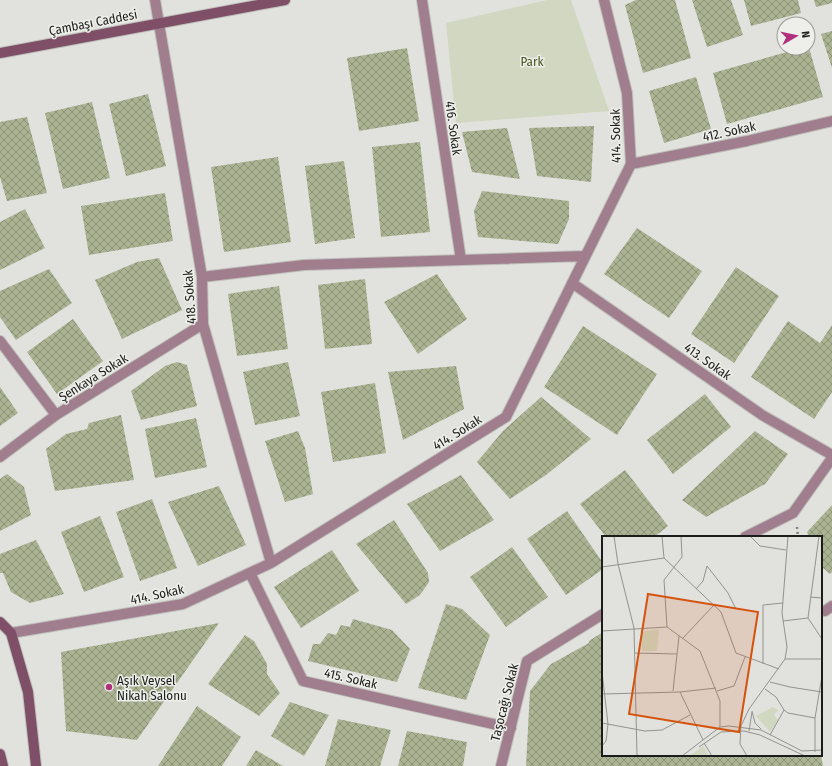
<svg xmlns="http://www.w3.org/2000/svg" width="832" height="766" viewBox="0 0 832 766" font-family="'Fira Sans Condensed',sans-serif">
<defs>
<pattern id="building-cross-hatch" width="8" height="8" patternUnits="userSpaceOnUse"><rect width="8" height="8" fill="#abb393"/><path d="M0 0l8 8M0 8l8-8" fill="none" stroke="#8a9177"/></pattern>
</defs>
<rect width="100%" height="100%" fill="#e1e2dd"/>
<path fill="#d1d7c0" d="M547 0H571L609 111 456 123 446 23Z"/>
<path fill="url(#building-cross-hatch)" d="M636 0H675L691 58 643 73 625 5Z
M692 0H731L743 35 707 47Z
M744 0H798L801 13 751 26Z
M814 0H832V3L816 7Z
M832 31V68L821 34Z
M808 44 823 97 727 124 713 73 801 48H808Z
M407 48 419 121 359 131 347 58Z
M696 77 711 129 664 143 649 91Z
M148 94 166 166 126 176 109 104Z
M92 102 110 178 63 189 45 113Z
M27 117 47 193 7 201 0 177V122Z
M594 126 591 182 537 176 529 128Z
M507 128 520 179 472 172 462 132Z
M420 142 430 232 381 237 372 147Z
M278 157 291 242 224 252 211 167Z
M344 161 355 238 315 244 305 166Z
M482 191 569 201V219L558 244 478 237 474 211Z
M165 193 173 241 89 255 81 206Z
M25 209 45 248 0 270V222Z
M637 228 702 271 669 318 604 274Z
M159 258 182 310 122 339 95 280 137 262Z
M736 267 779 296 734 363 691 334Z
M49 269 72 303 16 340 0 317V291Z
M437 274 467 319 418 354 384 302Z
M365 279 372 344 325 349 318 285Z
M279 286 288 349 237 356 228 294Z
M73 319 103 361 57 394 27 352Z
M788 321 820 343 832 325V392L814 419 751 377Z
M583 326 657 374 617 435 544 387Z
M177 362 187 365 197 406 141 420 131 391 165 366Z
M288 362 300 416 255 425 243 372Z
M456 366 464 409 403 440 388 372Z
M375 383 386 453 333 462 321 392Z
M0 387 18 413 0 426Z
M705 394 731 427 673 474 647 440Z
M541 397 591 439 546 475 510 499 477 462 503 431Z
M121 415 134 480 55 491 46 449 66 434 87 429 89 423Z
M196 418 207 467 155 478 145 429Z
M298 431 305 448 313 494 285 502 265 441Z
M755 431 788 454 765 484 706 517 682 500Z
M625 470 668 526 654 537H606L580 504Z
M7 474 24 487 31 515 0 531V479Z
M461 475 494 520 440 551 407 504Z
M219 486 246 545 198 566 168 502Z
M152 499 177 568 140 581 116 512Z
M832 505V572L830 574 821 566V537H809L807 532Z
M567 511 603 563V569L566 595 527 539Z
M100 516 124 577 84 592 61 532Z
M394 520 428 573 429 582 420 595 406 604 356 544Z
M36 540 64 594 30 603 11 592 3 573H0V554Z
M512 547 548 597 506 627 470 577Z
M332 550 359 591 301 628 274 587Z
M446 604 462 609 490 635 466 700 418 688Z
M353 619 392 630 410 649 397 682 308 661 313 644H320L328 633 336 635 341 625 350 627Z
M219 623 137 740 66 731 61 652Z
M603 632V755H821L823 766H526L530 691 551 664 589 643V641Z
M245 635 254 641 267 664V674L280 693 259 716 208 684Z
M290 702 329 715 304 756 271 736Z
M197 706 241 737 222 766H158Z
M338 719 391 730 380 766H325Z
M407 731 467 742 463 766H398Z
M256 750 283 766H246Z"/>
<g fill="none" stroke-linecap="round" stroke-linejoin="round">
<g stroke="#bebfba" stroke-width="12">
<path id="street" d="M155 0 202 277 203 324 271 563
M422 0 461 260
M631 164 747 141 832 121
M202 277 304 265 585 256
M572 283 762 415 832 455
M0 341 56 415
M0 457 56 415 203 324
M745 537 793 513 832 458
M250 573 303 681 511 728
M825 611 832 606
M11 633 183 604 271 563 506 417 631 164 627 93 604 0
M501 766 527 661 603 614"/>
</g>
<g stroke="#bebfba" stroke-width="12">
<path id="secondary" d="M0 53 285 0
M0 622 11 633 28 692 36 766
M0 754 3 766"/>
</g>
<path stroke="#7e7f7b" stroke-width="2.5" stroke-dasharray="2 3" stroke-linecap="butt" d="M797 527 798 537"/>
<use href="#street" stroke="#a07e8e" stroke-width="10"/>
<use href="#secondary" stroke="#7e4f67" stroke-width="10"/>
</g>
<circle fill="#b0307d" stroke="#eeefea" stroke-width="1.5" cx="109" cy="687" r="4"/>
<g text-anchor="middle" stroke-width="3" stroke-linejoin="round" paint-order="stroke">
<g font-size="13" fill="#1c1d1b" stroke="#eeefea">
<text transform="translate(93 22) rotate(-11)" y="5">Çambaşı Caddesi</text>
<text transform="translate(454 128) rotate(82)" y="5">416. Sokak</text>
<text transform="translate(729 131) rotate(-12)" y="5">412. Sokak</text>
<text transform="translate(615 136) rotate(-91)" y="5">414. Sokak</text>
<text transform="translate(189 297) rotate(-94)" y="5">418. Sokak</text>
<text transform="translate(708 361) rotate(35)" y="5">413. Sokak</text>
<text transform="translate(93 377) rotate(-32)" y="5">Şenkaya Sokak</text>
<text transform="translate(457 432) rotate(-32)" y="5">414. Sokak</text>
<text transform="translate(157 594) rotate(-12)" y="5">414. Sokak</text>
<text transform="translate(351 678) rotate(13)" y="5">415. Sokak</text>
<text transform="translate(504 702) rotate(-76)" y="5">Taşocağı Sokak</text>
</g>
<g font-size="13" fill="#4b5521" stroke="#eeefea">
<text x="532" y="66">Park</text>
</g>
<g font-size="13" fill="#1c1d1b" stroke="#eeefea" text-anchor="start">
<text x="117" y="685">Aşık Veysel<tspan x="117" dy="15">Nikah Salonu</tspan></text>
</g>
</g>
<g transform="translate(602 536)">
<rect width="220" height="220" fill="#e1e2dd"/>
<path d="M57 93 55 115H40L39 96ZM171 171 176 174 172 179 176 184 168 196 154 180ZM101 210 107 220H88Z" fill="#d1d7c0"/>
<path fill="none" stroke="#92938f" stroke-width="1" d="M12 0 16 28 32 92 35 220M60 0 62 22 119 76 134 117 177 133M148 0 158 10 184 14M217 0 206 82 220 103M0 31 62 22M94 53 101 45 105 30 126 57 134 73M208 61 220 62M181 85 206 82M65 91 62 44 80 21 79 0M0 95 65 91 98 115 118 165V191M81 102 112 69M33 117 75 118M183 123H220M161 128V69L181 67M0 136 6 188 4 205 0 210M168 146 188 151 220 156M163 153 174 161 182 174 186 177 213 182M71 155 77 100M115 155 132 150 143 121M78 156 101 204M0 158 78 156 114 152M150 175 153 187 159 193M0 187 43 195 60 194 88 179M147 195 150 176M168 199 182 174M102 207 110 220M97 211 119 196 142 195 158 199 203 220M213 216V182L220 140M80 220 118 191 127 190 159 194 200 215 220 214M145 220 138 208 139 190 147 173 183 123 185 111 180 77 186 0"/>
<path fill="#d4530e" fill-opacity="0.15" stroke="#d4530e" stroke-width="2" d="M46 58 156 76 137 196 27 178Z"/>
<rect width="220" height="220" fill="none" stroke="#1c1d1b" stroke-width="2"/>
</g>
<g transform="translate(796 36) rotate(81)"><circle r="19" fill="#eeefea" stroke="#9a9b97"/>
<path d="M0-3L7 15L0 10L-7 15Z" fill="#b0307d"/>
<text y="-6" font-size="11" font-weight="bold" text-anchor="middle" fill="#1c1d1b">N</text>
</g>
</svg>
